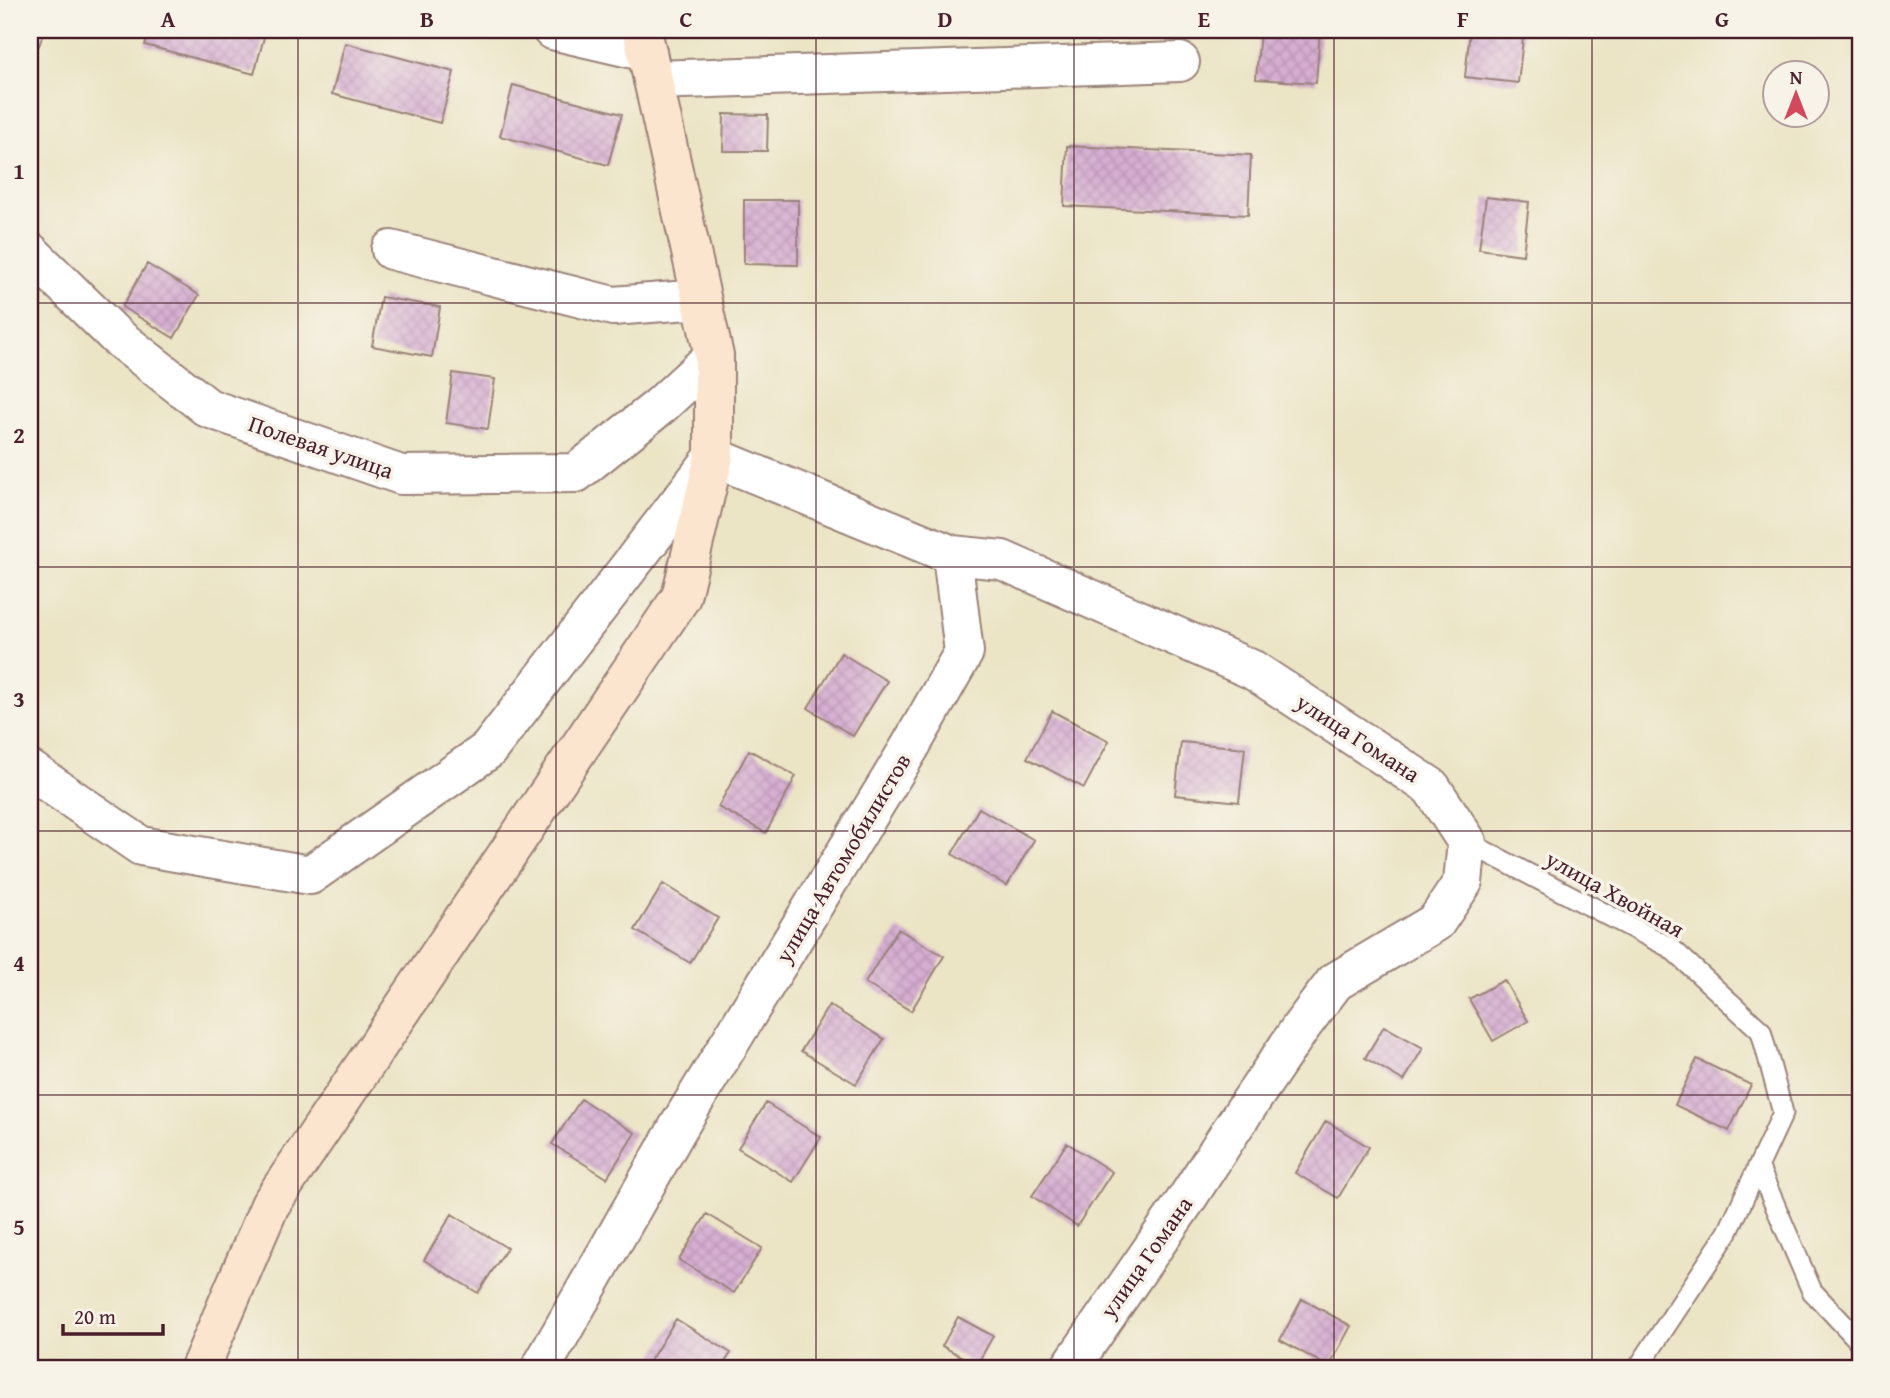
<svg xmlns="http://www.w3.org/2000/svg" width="1890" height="1398" viewBox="0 0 1890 1398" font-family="'Gentium Book Plus',serif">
<defs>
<pattern id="building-cross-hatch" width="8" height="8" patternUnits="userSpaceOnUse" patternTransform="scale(1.75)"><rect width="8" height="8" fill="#d6aed2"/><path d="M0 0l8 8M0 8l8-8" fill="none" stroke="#b995b4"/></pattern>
</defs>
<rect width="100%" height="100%" fill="#f7f3e8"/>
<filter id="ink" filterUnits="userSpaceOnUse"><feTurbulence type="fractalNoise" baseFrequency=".0143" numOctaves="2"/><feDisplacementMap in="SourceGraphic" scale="14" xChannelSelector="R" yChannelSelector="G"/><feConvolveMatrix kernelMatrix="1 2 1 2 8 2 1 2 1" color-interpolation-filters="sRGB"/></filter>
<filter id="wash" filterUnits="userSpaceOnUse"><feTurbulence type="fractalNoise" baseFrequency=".00686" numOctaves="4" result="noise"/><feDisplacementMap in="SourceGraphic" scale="28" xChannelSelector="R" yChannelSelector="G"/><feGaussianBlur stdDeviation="1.57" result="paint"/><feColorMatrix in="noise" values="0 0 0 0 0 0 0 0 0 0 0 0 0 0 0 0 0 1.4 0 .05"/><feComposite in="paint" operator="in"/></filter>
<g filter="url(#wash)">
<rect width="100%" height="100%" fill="#ebe4c5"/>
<g id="blocks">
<path fill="url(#building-cross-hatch)" d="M150 30H266L254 74 145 45Z
M1260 30H1320L1316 83 1256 79Z
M1470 30H1524L1518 83 1465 77Z
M345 43 454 72 440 123 332 94Z
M513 85 622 114 608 165 500 136Z
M724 114 768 115 767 151H723Z
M1067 146 1251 155 1248 215 1064 206Z
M1486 197 1529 202 1523 255 1479 249Z
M744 200H798V265L744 264Z
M147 264 199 295 174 338 122 307Z
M381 297 440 307 432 357 372 346Z
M453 373 495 379 488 429 446 423Z
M841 653 887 681 853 736 808 708Z
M1052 711 1109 741 1084 788 1027 758Z
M1181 742 1245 748 1239 802 1175 795Z
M749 750 796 776 766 833 718 807Z
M979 808 1034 840 1007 886 952 854Z
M663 884 718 918 690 963 635 930Z
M898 929 944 956 911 1011 865 983Z
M1504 980 1528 1021 1493 1041 1469 999Z
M829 1005 884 1039 856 1084 801 1051Z
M1384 1026 1423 1048 1404 1081 1365 1058Z
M1697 1059 1751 1085 1729 1131 1675 1105Z
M581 1099 635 1133 607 1178 552 1144Z
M766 1103 821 1137 793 1182 738 1148Z
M1326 1121 1369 1147 1338 1198 1295 1173Z
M1067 1143 1112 1172 1077 1226 1032 1196Z
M452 1214 507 1248 478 1293 424 1260Z
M707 1214 762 1248 734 1293 679 1260Z
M1302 1299 1351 1326 1329 1367 1280 1340Z
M958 1317 993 1336 977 1365 942 1346Z
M676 1319 731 1353 721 1368H654L648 1364Z"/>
</g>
</g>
<g filter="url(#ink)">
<use href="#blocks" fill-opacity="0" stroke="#9a8278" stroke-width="2"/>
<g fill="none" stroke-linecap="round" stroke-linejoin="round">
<g stroke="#9a8278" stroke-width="23">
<path id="lane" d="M30 40 33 30
M1467 842 1671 948 1761 1031 1783 1113 1728 1232 1638 1368
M1758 1166 1812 1291 1860 1342"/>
</g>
<g stroke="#9a8278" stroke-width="42">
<path id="street" d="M552 30 647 52
M653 80 1180 62
M391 250 613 306 701 299
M30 252 116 336 208 408 401 475 576 473 660 406 714 356
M952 555 1002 560 1253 670 1431 787 1467 842 1463 882 1436 922 1335 982 1301 1027 1232 1129 1186 1200 1070 1368
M30 770 141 846 310 875 488 750 714 457 952 555 964 652 910 747 679 1126 541 1368"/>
</g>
<g stroke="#9a8278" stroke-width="42">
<path id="secondary" d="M200 1368 270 1205 681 597 714 457V356L642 30"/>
</g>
<use href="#lane" stroke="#fff" stroke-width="19"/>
<use href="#street" stroke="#fff" stroke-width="38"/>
<use href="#secondary" stroke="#fce5cf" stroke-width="38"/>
</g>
</g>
<path fill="none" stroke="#4a1f2b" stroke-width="2" stroke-opacity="0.55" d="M298 30V1368M556 30V1368M816 30V1368M1074 30V1368M1334 30V1368M1592 30V1368M30 303H1860M30 567H1860M30 831H1860M30 1095H1860"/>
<g text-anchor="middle" stroke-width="7" stroke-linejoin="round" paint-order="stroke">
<g font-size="23" fill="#4a1f2b" stroke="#f7f3e8">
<text transform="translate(321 447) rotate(19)" y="8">Полевая улица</text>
<text transform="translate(1358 738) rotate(33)" y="8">улица Гомана</text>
<text transform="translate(843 858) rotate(-59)" y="8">улица Автомобилистов</text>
<text transform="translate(1615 894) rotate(29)" y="8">улица Хвойная</text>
<text transform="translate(1146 1257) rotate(-55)" y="8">улица Гомана</text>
</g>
</g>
<rect width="1890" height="1398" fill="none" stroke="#f7f3e8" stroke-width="77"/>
<g transform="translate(1796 94)"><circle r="33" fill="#f7f3e8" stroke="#b29e9c" stroke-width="2"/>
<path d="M0-5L12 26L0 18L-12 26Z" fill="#d1495b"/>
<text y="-10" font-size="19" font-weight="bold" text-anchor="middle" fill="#4a1f2b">N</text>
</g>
<path d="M63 1324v10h100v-10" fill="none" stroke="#4a1f2b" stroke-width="3.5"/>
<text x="74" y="1324" font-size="21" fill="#4a1f2b" stroke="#f7f3e8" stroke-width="5" paint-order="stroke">20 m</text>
<rect x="38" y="38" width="1814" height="1322" fill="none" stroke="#4a1f2b" stroke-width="2.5"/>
<g font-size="23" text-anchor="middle" font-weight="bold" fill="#4a1f2b">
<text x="168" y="27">A</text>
<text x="427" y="27">B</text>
<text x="686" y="27">C</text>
<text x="945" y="27">D</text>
<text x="1204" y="27">E</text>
<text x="1463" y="27">F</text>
<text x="1722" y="27">G</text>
<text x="19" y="179">1</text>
<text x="19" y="443">2</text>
<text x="19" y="707">3</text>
<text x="19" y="971">4</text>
<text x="19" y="1235">5</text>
</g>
</svg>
